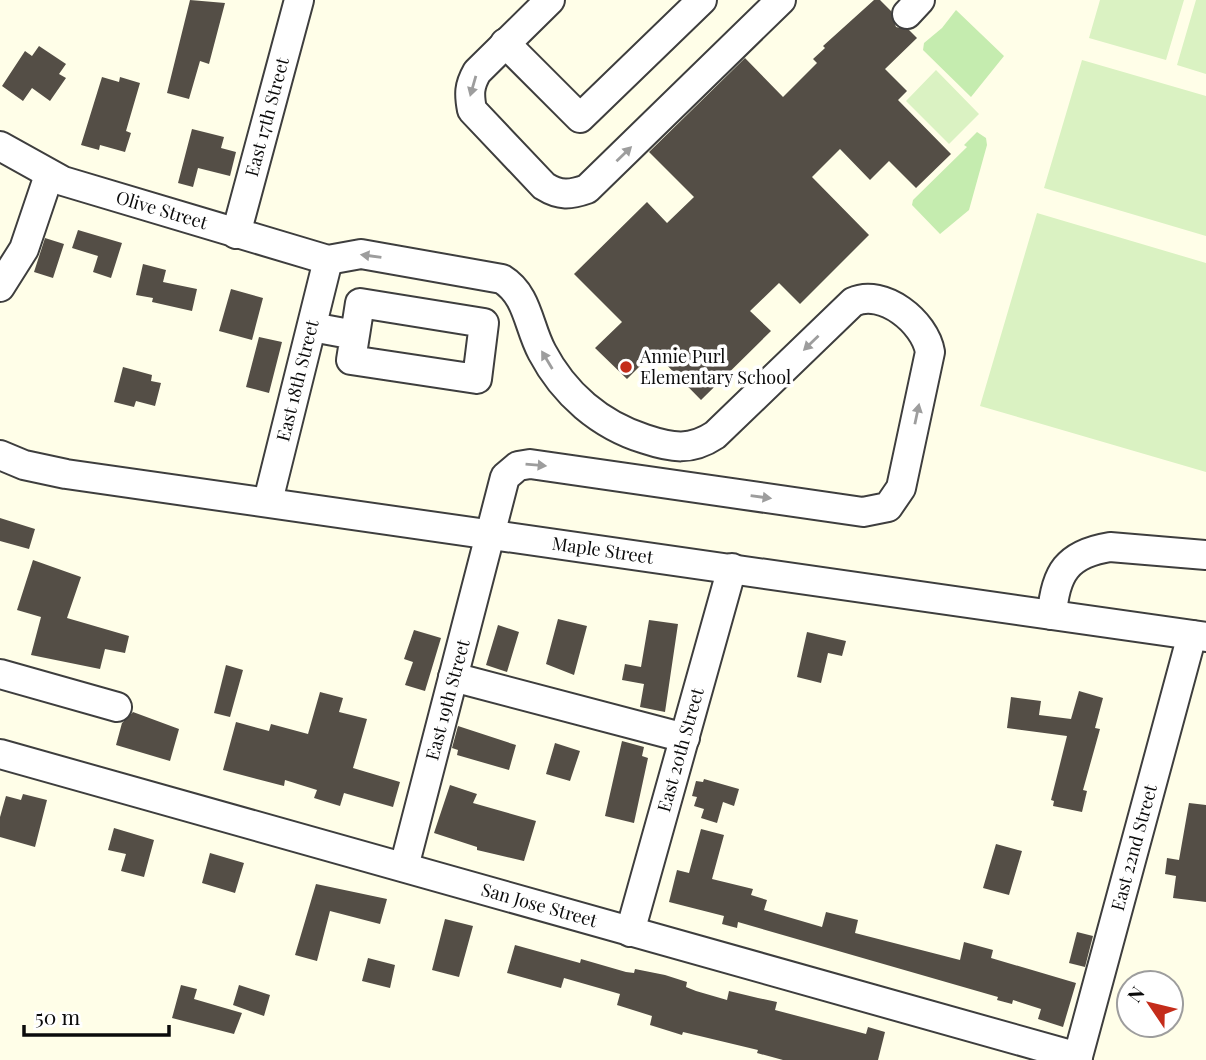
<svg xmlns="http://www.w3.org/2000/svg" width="1206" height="1060" viewBox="0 0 1206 1060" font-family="'Playfair Display',serif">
<rect width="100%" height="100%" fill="#fffee8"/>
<path fill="#c5ecaf" d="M956 10 1004 56 971 97 923 50 924 43 942 28Z
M977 132 986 138 987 145 969 210 940 234 912 205 913 200 967 147 964 145Z"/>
<path fill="#daf2c2" d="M1100 0H1184L1166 60 1089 38Z
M1196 0H1206V74L1177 65Z
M1082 60 1206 96V236L1044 188Z
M936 70 979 114 949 144 906 101Z
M1037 213 1206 263V472L980 406Z"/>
<path fill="#544e46" d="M190 0 225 3 209 64 200 61 189 99 167 93Z
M874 0H880L891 11 896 27 909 30 917 38 885 69 907 91 898 100 951 154 916 188 889 161 870 180 840 149 812 177 869 235 800 304 779 283 750 311 771 331 701 400 654 352 627 379 595 348 622 322 574 274 647 202 667 223 694 197 649 152 745 58 783 97 817 63 813 59 825 48 823 46Z
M39 46 66 64 59 74 66 78 50 101 32 88 23 101 2 86 25 51 32 56Z
M102 77 119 82 120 77 140 83 126 131 131 133 125 152 100 145 99 150 81 145Z
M192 129 224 137 221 148 236 152 230 176 198 168 193 187 178 183Z
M78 230 122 243 111 278 93 272 98 256 72 248Z
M45 238 64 244 53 278 34 272Z
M143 264 166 270 163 282 197 289 192 311 152 302 153 298 136 295Z
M231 289 263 298 252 340 219 331Z
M259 337 282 342 269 393 246 387Z
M123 367 152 375 151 381 161 383 155 406 136 401 134 407 114 402Z
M0 518 35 529 29 549 0 541Z
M33 560 81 577 67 618 129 636 125 653 105 649 100 669 31 655 41 617 17 610Z
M558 619 587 626 574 675 546 664Z
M649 620 678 624 665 712 640 707 644 684 622 680 625 664 641 667Z
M498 625 519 632 507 672 486 665Z
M414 630 441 638 425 691 405 685 413 662 404 659Z
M807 632 846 641 842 656 828 653 821 683 797 677Z
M226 665 243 670 230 717 214 713Z
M1079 691 1103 698 1095 728 1100 729 1083 790 1087 791 1082 812 1053 806 1054 801 1051 800 1067 736 1007 728 1011 697 1041 701 1039 715 1071 719Z
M320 692 343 698 339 712 367 719 353 768 400 782 393 807 344 793 340 806 314 798 317 790 285 780 284 786 223 770 236 722 269 731 271 724 308 734Z
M133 712 179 729 170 761 116 745 122 723Z
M458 726 516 745 509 770 457 755 458 750 452 748Z
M622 741 644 747 642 756 648 758 634 823 605 816Z
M555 743 580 751 570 781 546 774Z
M704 779 739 789 734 806 723 802 717 823 701 818 704 809 694 806 697 797 692 796 696 781 703 782Z
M450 785 477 794 473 803 536 821 524 861 477 850V847L434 833Z
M23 794 47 800 35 847 0 837V817L6 796 21 800Z
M1189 803 1206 805V902L1173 898 1176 876 1165 874 1167 858 1179 860Z
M114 828 154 840 144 877 121 871 126 854 108 850Z
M701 829 724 835 712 879 753 889 751 895 767 900 764 910 822 927 826 912 858 920 855 933 960 960 964 942 993 950 991 958 1076 983 1063 1027 1038 1019 1041 1009 1013 1000 1012 1004 997 1000 998 997 738 922 737 928 722 924 724 916 669 902 677 870 689 873Z
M996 844 1022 851 1009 895 983 888Z
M210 853 244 863 235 893 202 883Z
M316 884 387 899 380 924 330 911 317 961 295 955Z
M445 919 473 926 459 977 432 970Z
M1077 932 1093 936 1085 967 1069 963Z
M515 945 580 963 581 959 626 972 634 973 635 969 665 975 687 982 686 987 696 991 727 1000 729 991 758 998 777 1002 775 1010 866 1034 868 1027 885 1032 878 1060H783L757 1053 758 1050 683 1032 682 1035 650 1025 652 1016 617 1005 620 994 564 978 561 988 507 973Z
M368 958 395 965 390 988 362 981Z
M181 985 197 989 194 999 242 1013 234 1034 172 1018Z
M239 985 270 995 264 1016 233 1005Z"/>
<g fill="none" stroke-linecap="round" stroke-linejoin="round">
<g stroke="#3e3e3e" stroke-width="32">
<g id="minor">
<path d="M550 0 477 72C469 86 469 94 472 110L544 186C560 196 570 195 587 189L781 0"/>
<path d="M907 14 920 0"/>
<path d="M505 43 580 118 702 0"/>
<path id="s1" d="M0 146 63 181 328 260 361 254 502 279C528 295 528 326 542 352 564 394 600 425 645 439 672 448 691 451 715 435L853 302C883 288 925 322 930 352L901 488 888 507 863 512 530 464 518 466 505 477 404 867"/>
<path id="s2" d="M236 234 299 0"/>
<path d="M0 287 24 249 49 175"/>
<path d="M312 327 355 335 351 360 477 379 484 323 360 303 355 335"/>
<path id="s3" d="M0 455 24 465 66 474 1206 637"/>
<path id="s4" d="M268 501 328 260"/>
<path d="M1052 615C1055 573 1067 554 1110 547L1206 555"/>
<path d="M0 674 117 707"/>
<path d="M453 677 685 738"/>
<path id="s5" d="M0 754 1078 1057"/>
<path id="s6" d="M630 932 732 568"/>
<path id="s7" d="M1077 1060 1192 635"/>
</g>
</g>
<use href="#minor" stroke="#fff" stroke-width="28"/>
</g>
<defs><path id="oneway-solid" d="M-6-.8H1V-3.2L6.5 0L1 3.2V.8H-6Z" transform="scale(1.75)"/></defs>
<g fill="#9d9d9d">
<use href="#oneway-solid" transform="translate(473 86) rotate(106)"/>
<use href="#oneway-solid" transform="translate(624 154) rotate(-44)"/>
<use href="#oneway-solid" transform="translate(371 256) rotate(-172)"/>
<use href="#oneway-solid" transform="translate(811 343) rotate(136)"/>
<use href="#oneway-solid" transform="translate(547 360) rotate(-121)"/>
<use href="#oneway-solid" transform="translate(917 414) rotate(-78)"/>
<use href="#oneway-solid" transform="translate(536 465) rotate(5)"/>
<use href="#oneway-solid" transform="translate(761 497) rotate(8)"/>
</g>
<circle fill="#c42c1a" stroke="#fff" stroke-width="2.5" cx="626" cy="367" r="7"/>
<g text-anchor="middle" stroke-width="7" stroke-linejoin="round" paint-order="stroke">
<g font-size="18" fill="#0b0b0b" stroke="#fff">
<text dy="6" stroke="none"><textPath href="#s2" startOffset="121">East 17th Street</textPath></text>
<text dy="6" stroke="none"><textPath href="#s1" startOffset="175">Olive Street</textPath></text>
<text dy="6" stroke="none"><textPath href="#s4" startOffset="124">East 18th Street</textPath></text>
<text dy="6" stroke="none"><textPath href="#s3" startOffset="611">Maple Street</textPath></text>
<text transform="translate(448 700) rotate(-75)" y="6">East 19th Street</text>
<text dy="6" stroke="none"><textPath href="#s6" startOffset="189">East 20th Street</textPath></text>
<text dy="6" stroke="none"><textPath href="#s7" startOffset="220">East 22nd Street</textPath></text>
<text dy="6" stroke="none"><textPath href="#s5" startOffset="560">San Jose Street</textPath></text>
</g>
<g font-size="18" fill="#0b0b0b" stroke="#fff" text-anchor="start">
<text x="640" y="363">Annie Purl<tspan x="640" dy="21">Elementary School</tspan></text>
</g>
</g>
<g transform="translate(1150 1004) rotate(305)"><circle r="33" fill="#ffffff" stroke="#9d9d9d" stroke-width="2"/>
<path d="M0-5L12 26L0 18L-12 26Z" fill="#c42c1a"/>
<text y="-10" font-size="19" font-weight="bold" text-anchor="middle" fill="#0b0b0b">N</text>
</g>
<path d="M24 1025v10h145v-10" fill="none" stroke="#0b0b0b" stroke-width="3.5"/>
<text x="35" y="1025" font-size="21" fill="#0b0b0b" stroke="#ffffff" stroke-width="5" paint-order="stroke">50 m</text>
</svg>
